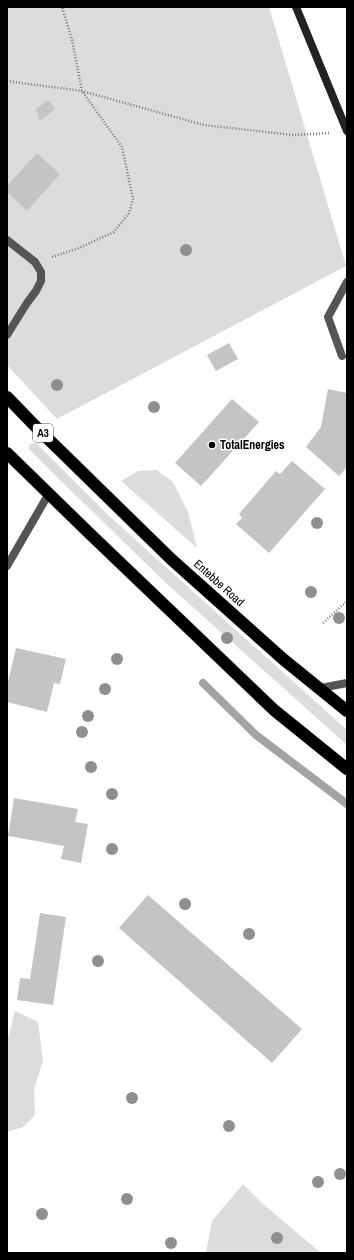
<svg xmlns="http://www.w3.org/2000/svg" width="354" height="1260" viewBox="0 0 354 1260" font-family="'Archivo Narrow',sans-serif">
<rect width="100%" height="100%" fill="#fff"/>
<path fill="#dcdcdc" d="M7 7H269L346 266 57 419 7 365Z
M36 443 108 515 347 730V745L167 584 59 479 28 448 30 444Z
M157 470 173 482 188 512 197 548 121 481 138 471Z
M15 1011 38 1022 43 1061 34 1089 35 1115 23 1127 7 1132V1043Z
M243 1184 263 1204 321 1253H206L212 1221Z"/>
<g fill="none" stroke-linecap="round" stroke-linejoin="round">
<path stroke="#a3a3a3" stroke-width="8" d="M203 683 256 735 347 804"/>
</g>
<path fill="#c4c4c4" d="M48 100 55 109 40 121 36 109Z
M37 153 60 174 27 211 7 192V186Z
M229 343 238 359 216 371 207 355Z
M328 389 347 393V467L339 476 306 447 321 427Z
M232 399 259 422 201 486 175 463Z
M292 461 325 489 269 553 236 524 242 518 239 514 276 471 280 474Z
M16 648 66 659 60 684 54 683 47 712 7 702V686Z
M14 798 78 809 75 822 88 824 81 863 61 859 64 846 8 836Z
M148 895 302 1029 272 1063 119 928Z
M40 913 66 917 53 1005 17 1000 20 978 30 979Z"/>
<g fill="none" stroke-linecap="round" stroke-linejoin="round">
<g stroke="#dbdbdb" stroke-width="13">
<path id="highway" d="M7 397 38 429 171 559 283 659 347 711
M7 453 87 531 274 710 347 769"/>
</g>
<path stroke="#777" stroke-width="2.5" stroke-dasharray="1 2" stroke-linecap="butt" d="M7 81 82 91 204 125 293 135 329 133
M52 257 79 248 114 232 129 213 133 199 122 147 82 91 72 40 62 7
M323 623 347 601"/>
<path stroke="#555" stroke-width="8" d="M7 240 35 262 41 272V281L36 291 27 303 7 335
M342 356 328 317 347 282
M321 688 347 683"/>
<path stroke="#555" stroke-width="8" d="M7 566 48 495"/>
<path stroke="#222" stroke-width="8" d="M296 7 347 131"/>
<use href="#highway" stroke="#000" stroke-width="12"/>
</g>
<g fill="#8f8f8f">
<circle cx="186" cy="250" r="6"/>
<circle cx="57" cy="385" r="6"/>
<circle cx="154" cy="407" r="6"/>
<circle cx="317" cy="523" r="6"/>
<circle cx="311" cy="592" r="6"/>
<circle cx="339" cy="618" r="6"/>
<circle cx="227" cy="638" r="6"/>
<circle cx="117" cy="659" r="6"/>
<circle cx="105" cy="689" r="6"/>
<circle cx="88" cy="716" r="6"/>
<circle cx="82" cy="732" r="6"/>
<circle cx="91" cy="767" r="6"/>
<circle cx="112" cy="794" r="6"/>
<circle cx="112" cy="849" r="6"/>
<circle cx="185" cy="904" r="6"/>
<circle cx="249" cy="934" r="6"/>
<circle cx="98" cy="961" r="6"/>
<circle cx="132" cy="1098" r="6"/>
<circle cx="229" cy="1126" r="6"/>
<circle cx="340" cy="1174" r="6"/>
<circle cx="318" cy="1182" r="6"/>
<circle cx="127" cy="1199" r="6"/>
<circle cx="42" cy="1214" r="6"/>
<circle cx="277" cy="1238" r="6"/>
<circle cx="171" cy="1243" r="6"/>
</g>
<circle fill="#000" stroke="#fff" stroke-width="1.5" cx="212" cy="445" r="4"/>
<g text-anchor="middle" stroke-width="3" stroke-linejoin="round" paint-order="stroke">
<rect fill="#fff" stroke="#4c4c4c" stroke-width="1" x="33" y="424" width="20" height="18" rx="3"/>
<g font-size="11" font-weight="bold" fill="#000">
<text x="43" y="437">A3</text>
</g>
<g font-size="12" font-weight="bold" fill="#000" stroke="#fff" text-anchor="start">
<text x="220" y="449">TotalEnergies</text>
</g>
<g font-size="12" fill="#000" stroke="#fff">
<text transform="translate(219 583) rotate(42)" y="4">Entebbe Road</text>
</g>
</g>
<rect width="354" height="1260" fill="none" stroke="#000000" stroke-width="16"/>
</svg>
